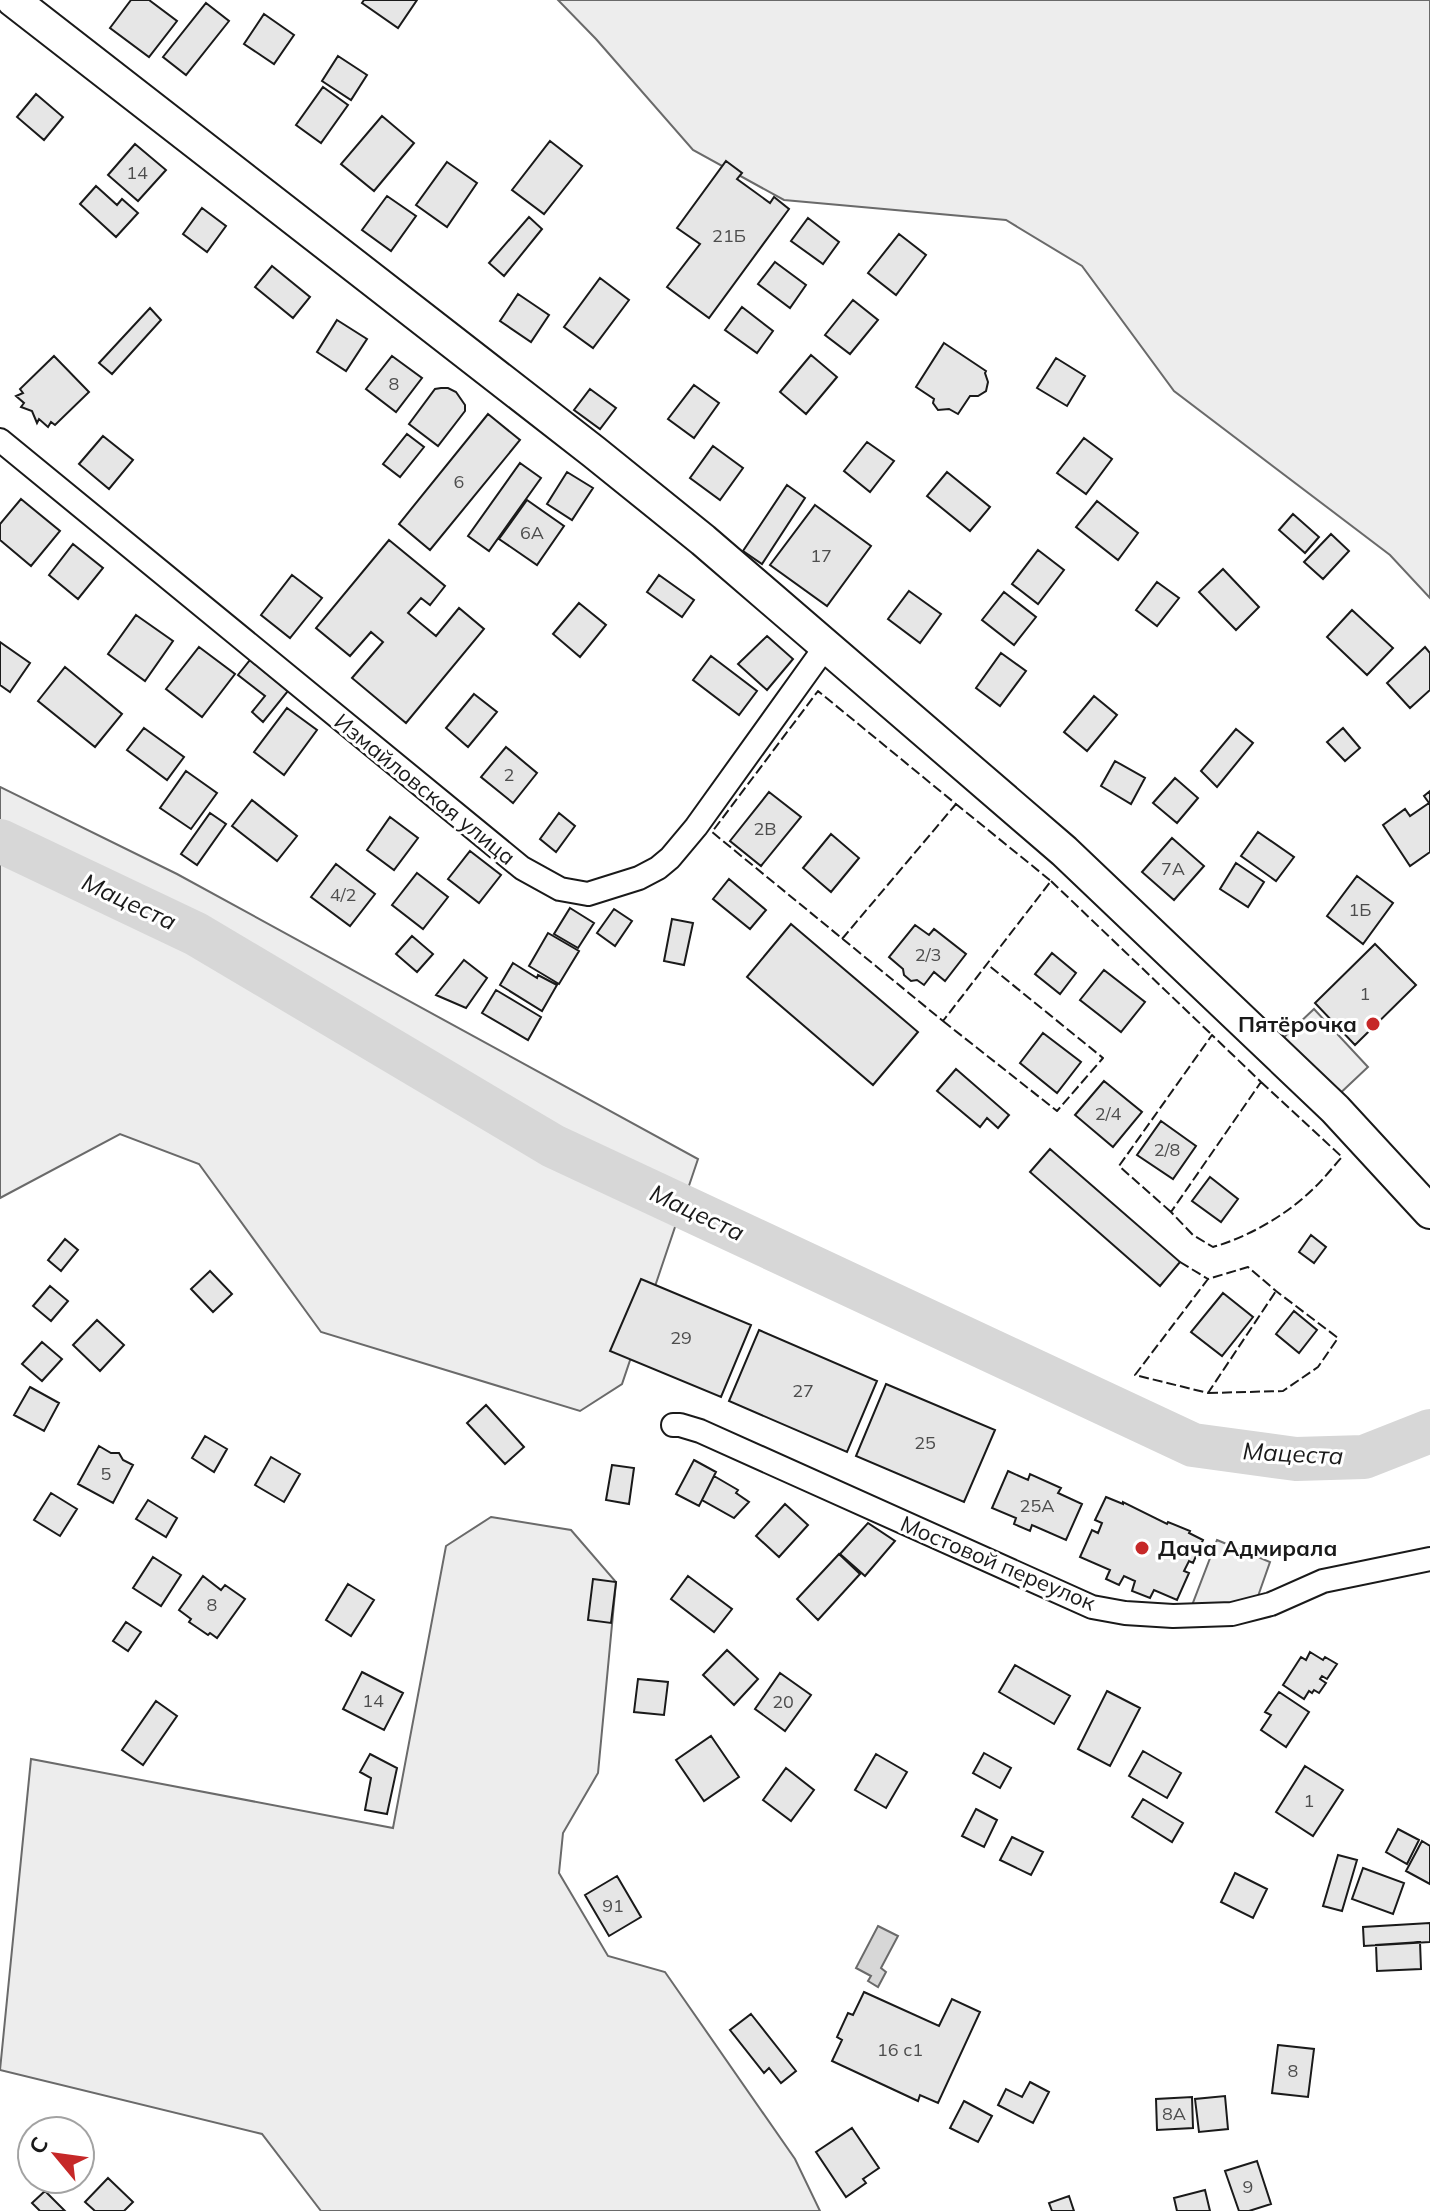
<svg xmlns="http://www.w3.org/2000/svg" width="1430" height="2211" viewBox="0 0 1430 2211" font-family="Mulish,sans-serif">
<rect width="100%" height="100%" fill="#fff"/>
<path fill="#ededed" stroke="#6a6a6a" stroke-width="2" d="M558 0H1430V598L1390 555 1174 391 1082 266 1006 220 784 200 693 150 596 39Z
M0 787 177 874 698 1159 622 1384 580 1411 321 1332 199 1164 120 1134 0 1198Z
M1314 1009 1368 1067 1334 1099 1280 1041Z
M491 1517 571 1530 616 1582 598 1773 563 1833 559 1873 608 1956 665 1972 795 2159 820 2211H321L262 2134 0 2070 31 1759 393 1828 446 1546Z
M1217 1540 1270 1562 1257 1599 1233 1605 1191 1608Z"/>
<path fill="#d7d7d7" stroke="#6a6a6a" stroke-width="2" d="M878 1926 898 1936 881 1968 886 1972 878 1987 868 1981 871 1976 856 1968Z"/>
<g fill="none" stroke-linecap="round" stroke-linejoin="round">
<path stroke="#d7d7d7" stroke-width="44" d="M0 841 196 934 553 1146 1193 1445 1296 1459 1364 1457 1430 1431"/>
</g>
<path fill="#e6e6e6" stroke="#1a1a1a" stroke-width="2" d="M131 0H149L177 21 149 57 110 28Z
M364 0H417L398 28 362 3Z
M206 3 229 21 186 75 163 57Z
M264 14 294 35 274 64 244 44Z
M338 56 367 75 351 100 322 81Z
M323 87 348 105 321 143 296 125Z
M36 94 63 117 44 140 17 117Z
M382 116 414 143 374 191 341 164Z
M550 141 582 166 544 214 512 190Z
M135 144 166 170 138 201 108 175Z
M726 161 742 173 737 179 770 203 774 197 789 209 709 318 667 287 700 244 677 228Z
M447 162 477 183 447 227 416 205Z
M96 186 117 205 122 199 138 213 116 237 80 204Z
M387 196 416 216 391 251 362 230Z
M202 208 226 226 207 252 183 234Z
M529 217 542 229 504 276 489 263Z
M808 218 839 242 823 264 791 241Z
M899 234 926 255 896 295 868 273Z
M775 262 806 285 790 308 758 284Z
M272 266 310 297 293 318 255 287Z
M600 278 629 300 593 348 564 327Z
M518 294 549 315 531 342 500 321Z
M853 300 878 320 850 354 825 335Z
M742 307 773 331 757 353 725 330Z
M150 308 161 320 112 374 99 363Z
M337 320 367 339 346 371 317 352Z
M944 343 986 371 985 373 988 382 986 391 978 396H970L958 414 949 409 938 410 933 403 934 399 916 387Z
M811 355 837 377 806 414 780 392Z
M54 356 89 392 55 425 51 422 48 427 39 419 37 423 32 411 21 407 24 403 16 396 23 393 20 389Z
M392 356 422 378 396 412 366 389Z
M1056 358 1085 376 1067 406 1037 388Z
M694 385 719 403 694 438 668 419Z
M441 388H448L456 392 465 405V411L438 446 409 424 435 389Z
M590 389 616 408 600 429 574 410Z
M488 414 520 440 430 550 399 524Z
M407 434 424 447 400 477 383 464Z
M103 436 133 460 109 489 79 464Z
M1084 438 1112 459 1086 494 1057 473Z
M867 442 894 461 870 492 844 471Z
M713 446 743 468 720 500 690 478Z
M520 463 541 478 489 551 468 536Z
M567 472 593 488 572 520 547 504Z
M947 472 990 507 970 531 927 496Z
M787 485 805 498 762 564 743 551Z
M21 499 60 531 31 566 0 540V524Z
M527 500 564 526 537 565 499 539Z
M1097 501 1138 533 1118 560 1076 527Z
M815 505 871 546 827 606 770 565Z
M1293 514 1319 537 1305 553 1279 530Z
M1331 534 1349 551 1323 579 1304 562Z
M389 540 445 586 430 605 421 598 408 613 436 636 459 608 484 629 406 723 352 678 383 642 371 632 350 656 316 628Z
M73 544 103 568 78 599 49 575Z
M1038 550 1064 570 1038 604 1012 584Z
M1223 569 1259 607 1236 630 1199 592Z
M292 575 322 598 290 638 261 615Z
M659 575 694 600 682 617 647 592Z
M1157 582 1179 598 1157 626 1136 610Z
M909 591 941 614 920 643 888 619Z
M1004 592 1036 617 1014 645 982 620Z
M579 603 606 625 580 657 553 634Z
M1352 610 1393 648 1367 675 1327 637Z
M136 615 173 641 145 681 108 654Z
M767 636 793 659 767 690 738 664Z
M0 642 30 663 10 692 0 685Z
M199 647 235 674 202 717 166 689Z
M1425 647 1430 653V690L1410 708 1387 683Z
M1001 653 1026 671 1000 706 976 688Z
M711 656 757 691 739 715 693 680Z
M250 660 288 691 263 722 252 712 265 696 238 675Z
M65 667 122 714 95 747 38 701Z
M474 694 497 712 468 747 446 728Z
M1094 696 1117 715 1087 751 1064 732Z
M287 708 317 730 284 775 254 752Z
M144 728 184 757 167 780 127 750Z
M1343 728 1360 748 1345 761 1327 742Z
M1236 729 1253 743 1217 787 1201 771Z
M506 747 537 773 513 803 481 777Z
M1115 761 1145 778 1131 804 1101 786Z
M186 771 217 793 191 829 160 808Z
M1175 778 1198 798 1177 823 1153 803Z
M1430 791V852L1410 866 1383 825 1405 809 1410 816 1429 803 1424 796Z
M769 792 801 817 761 866 730 841Z
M252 800 297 836 277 861 232 826Z
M210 813 226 824 197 865 181 854Z
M559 813 575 826 556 852 540 839Z
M390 817 418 838 394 870 367 850Z
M1258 832 1294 857 1276 881 1241 856Z
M831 834 859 858 831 892 803 868Z
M1172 838 1204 866 1174 900 1142 872Z
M470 851 501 875 479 903 448 879Z
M1236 863 1264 882 1248 907 1220 889Z
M336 864 375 894 350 926 311 897Z
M417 873 448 897 423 929 392 905Z
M1357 876 1393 903 1363 944 1327 916Z
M729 879 766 910 750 929 713 899Z
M570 908 594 923 578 948 554 934Z
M614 909 632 921 615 946 597 933Z
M672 919 693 923 684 965 664 961Z
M791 924 918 1032 873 1085 747 977Z
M915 925 929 935 934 929 966 954 945 981 934 972 924 985 917 980 911 981 904 975 903 969 889 957Z
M548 933 579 951 559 984 529 966Z
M412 936 433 954 417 972 396 954Z
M1375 944 1416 985 1355 1045 1315 1003Z
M1052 953 1076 973 1060 994 1035 974Z
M464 960 487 978 466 1008 436 995Z
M513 963 537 978 538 975 557 985 542 1011 500 985Z
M1104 970 1145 1002 1121 1032 1080 1000Z
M496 990 541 1017 528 1040 482 1013Z
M1043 1033 1081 1062 1057 1093 1020 1063Z
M956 1069 1009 1115 998 1128 987 1118 980 1127 937 1091Z
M1104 1081 1142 1112 1113 1147 1075 1115Z
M1161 1121 1196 1146 1173 1179 1137 1155Z
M1050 1149 1180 1262 1160 1286 1030 1172Z
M1210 1177 1238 1199 1221 1222 1192 1201Z
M1311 1235 1326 1247 1314 1263 1299 1252Z
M65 1239 78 1250 61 1271 48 1260Z
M210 1271 232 1294 213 1312 191 1289Z
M641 1279 751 1325 721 1397 610 1351Z
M50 1286 68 1301 51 1321 33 1306Z
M1223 1293 1253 1317 1222 1356 1191 1332Z
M1294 1311 1317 1330 1299 1353 1276 1334Z
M97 1320 124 1345 100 1371 73 1345Z
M759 1330 877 1381 847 1452 729 1401Z
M42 1342 62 1359 42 1381 22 1364Z
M886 1384 995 1430 964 1502 856 1456Z
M30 1387 59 1403 44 1431 14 1415Z
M486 1405 524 1447 505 1464 467 1423Z
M205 1436 227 1449 214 1472 192 1458Z
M99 1446 111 1453H119L123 1460 133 1465 113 1503 78 1484Z
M271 1457 300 1474 284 1502 255 1485Z
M694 1460 716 1472 699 1506 676 1494Z
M612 1465 634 1468 629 1504 606 1500Z
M1008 1471 1028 1480 1030 1474 1061 1488 1058 1493 1082 1504 1066 1540 1032 1525 1030 1531 1014 1524 1016 1518 992 1508Z
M714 1476 738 1490 736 1493 749 1502 734 1518 702 1500Z
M51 1493 77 1509 60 1536 34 1520Z
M1106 1497 1123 1504V1502L1167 1524 1168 1522 1190 1531 1189 1533 1203 1540 1193 1563 1189 1561 1184 1571 1189 1573 1177 1600 1154 1590 1150 1598 1132 1591 1135 1581 1124 1576 1119 1585 1106 1579 1110 1570 1080 1557 1092 1530 1098 1533 1102 1523 1095 1520Z
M148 1500 177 1518 166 1537 136 1519Z
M785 1504 808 1525 779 1557 756 1536Z
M868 1523 895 1541 865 1576 840 1554Z
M839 1554 860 1574 818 1620 797 1599Z
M153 1557 181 1575 161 1606 133 1588Z
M203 1576 221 1590 225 1585 245 1599 217 1638 210 1633 208 1635 189 1622 191 1619 179 1610Z
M688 1576 732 1609 714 1632 671 1599Z
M593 1579 616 1582 611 1623 588 1620Z
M348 1584 374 1600 351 1636 326 1620Z
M126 1622 141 1632 128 1651 113 1641Z
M727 1650 758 1679 734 1705 703 1675Z
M1310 1652 1323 1660 1325 1657 1337 1664 1327 1679 1322 1676 1320 1679 1326 1683 1319 1693 1314 1690 1312 1693 1309 1691 1304 1699 1283 1685 1301 1657 1306 1660Z
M1015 1665 1070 1696 1054 1724 999 1692Z
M362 1672 403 1693 384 1730 343 1709Z
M780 1673 811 1695 785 1731 755 1709Z
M638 1679 668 1682 664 1715 634 1712Z
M1107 1691 1140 1708 1110 1766 1078 1749Z
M1279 1692 1309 1712 1286 1747 1261 1730 1271 1715 1265 1712Z
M156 1701 177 1716 143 1765 122 1750Z
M711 1736 739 1777 704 1801 676 1760Z
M1143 1751 1181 1773 1167 1798 1129 1776Z
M984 1753 1011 1768 1000 1788 973 1773Z
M370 1754 397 1768 387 1814 365 1810 371 1778 360 1772Z
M876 1754 907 1772 886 1808 855 1790Z
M1305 1766 1343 1790 1313 1836 1276 1812Z
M786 1768 814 1790 791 1821 763 1800Z
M1143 1799 1183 1823 1172 1842 1132 1817Z
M976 1809 997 1820 984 1847 962 1836Z
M1398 1829 1419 1840 1407 1864 1386 1852Z
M1012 1837 1043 1852 1031 1875 1000 1860Z
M1422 1841 1430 1846V1884L1406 1871Z
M1338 1855 1357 1860 1342 1911 1323 1906Z
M1363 1868 1404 1883 1393 1914 1352 1899Z
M1235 1873 1267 1889 1253 1918 1221 1902Z
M617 1876 641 1917 609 1936 585 1895Z
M1430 1923V1942L1364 1946 1363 1927Z
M1420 1942 1421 1969 1377 1971 1376 1945Z
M864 1992 939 2026 952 1999 980 2012 938 2103 920 2095 918 2101 832 2061 842 2040 837 2037 848 2013 853 2015Z
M751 2014 796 2071 781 2083 769 2068 764 2073 730 2030Z
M1278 2045 1314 2049 1308 2097 1272 2093Z
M1030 2082 1049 2092 1033 2123 998 2105 1006 2089 1022 2097Z
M1225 2096 1228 2129 1199 2132 1195 2099Z
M1192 2097 1193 2128 1157 2130 1156 2099Z
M964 2101 992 2116 978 2142 950 2128Z
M852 2128 879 2168 863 2179 866 2183 846 2197 816 2152Z
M1257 2161 1271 2204 1249 2211H1239L1225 2171Z
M108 2178 133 2202 124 2211H95L85 2202Z
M1205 2190 1210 2211H1177L1174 2198Z
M45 2191 65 2211H40L32 2203Z
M1069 2196 1074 2211H1052L1049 2203Z"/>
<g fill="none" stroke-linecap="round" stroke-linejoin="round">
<g stroke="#1a1a1a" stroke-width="26">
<path id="street" d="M0 440 522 868 560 889 588 894 639 878 658 868 670 858 696 827 826 646
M673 1425H680L700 1431 1092 1607 1125 1613 1173 1616 1232 1614 1271 1604 1323 1581 1430 1559"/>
</g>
<g stroke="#1a1a1a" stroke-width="36">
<path id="secondary" d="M13 0 594 452 703 540 1064 851 1335 1109 1430 1212"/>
</g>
<use href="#street" stroke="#fff" stroke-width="22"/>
<use href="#secondary" stroke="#fff" stroke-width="32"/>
<path stroke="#1a1a1a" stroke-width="2" stroke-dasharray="10 4" stroke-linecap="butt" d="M1051 881 1212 1035
M842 939 956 804 818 691 712 832 943 1021 1051 881 956 804
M943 1021 1057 1111 1103 1058 987 964
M1261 1082 1342 1157C1332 1168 1323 1180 1312 1190 1285 1216 1248 1237 1213 1247L1193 1235 1171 1212Z
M1171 1212 1119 1166 1212 1035 1261 1082
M1180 1262 1208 1279
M1208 1393 1283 1391 1318 1367 1338 1338 1276 1291 1248 1267 1208 1279 1135 1375 1208 1393 1276 1291"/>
</g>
<g fill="#c62828" stroke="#fff" stroke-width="3">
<circle cx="1373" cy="1024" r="8"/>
<circle cx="1142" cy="1548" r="8"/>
</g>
<g text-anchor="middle" stroke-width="6" stroke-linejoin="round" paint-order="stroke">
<g font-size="18" fill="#4d4d4d">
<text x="137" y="179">14</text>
<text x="729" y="242">21Б</text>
<text x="394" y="390">8</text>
<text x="459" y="488">6</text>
<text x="532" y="539">6А</text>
<text x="821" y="562">17</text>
<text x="509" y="781">2</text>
<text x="765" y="835">2В</text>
<text x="1173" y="875">7А</text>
<text x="343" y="901">4/2</text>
<text x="1360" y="916">1Б</text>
<text x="928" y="961">2/3</text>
<text x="1365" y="1000">1</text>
<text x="1108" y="1120">2/4</text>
<text x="1167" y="1156">2/8</text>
<text x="681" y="1344">29</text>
<text x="803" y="1397">27</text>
<text x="925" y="1449">25</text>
<text x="106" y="1480">5</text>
<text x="1037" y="1512">25А</text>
<text x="212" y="1611">8</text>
<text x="373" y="1707">14</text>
<text x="783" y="1708">20</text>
<text x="1309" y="1807">1</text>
<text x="613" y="1912">91</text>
<text x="900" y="2056">16 с1</text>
<text x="1293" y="2077">8</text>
<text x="1174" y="2120">8А</text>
<text x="1248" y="2193">9</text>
</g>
<g font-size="22" fill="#1a1a1a" stroke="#fff">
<text transform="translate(425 789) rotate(39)" y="8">Измайловская улица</text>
<text transform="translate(998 1563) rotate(23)" y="8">Мостовой переулок</text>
</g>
<g font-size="22" font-weight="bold" fill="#1a1a1a" stroke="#fff" text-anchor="end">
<text x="1357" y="1032">Пятёрочка</text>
<text x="1158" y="1556" text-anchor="start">Дача Адмирала</text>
</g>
<g font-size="24" font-style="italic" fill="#1a1a1a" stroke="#fff">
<text transform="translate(129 902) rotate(25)" y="8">Мацеста</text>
<text transform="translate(697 1213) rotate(25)" y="8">Мацеста</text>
<text transform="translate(1293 1454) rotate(3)" y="8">Мацеста</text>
</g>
</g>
<g transform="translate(56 2155) rotate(299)"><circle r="38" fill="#ffffff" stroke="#a3a3a3" stroke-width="2"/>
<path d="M0-6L14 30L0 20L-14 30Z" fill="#c62828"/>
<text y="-12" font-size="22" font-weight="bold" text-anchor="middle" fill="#1a1a1a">С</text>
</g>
</svg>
